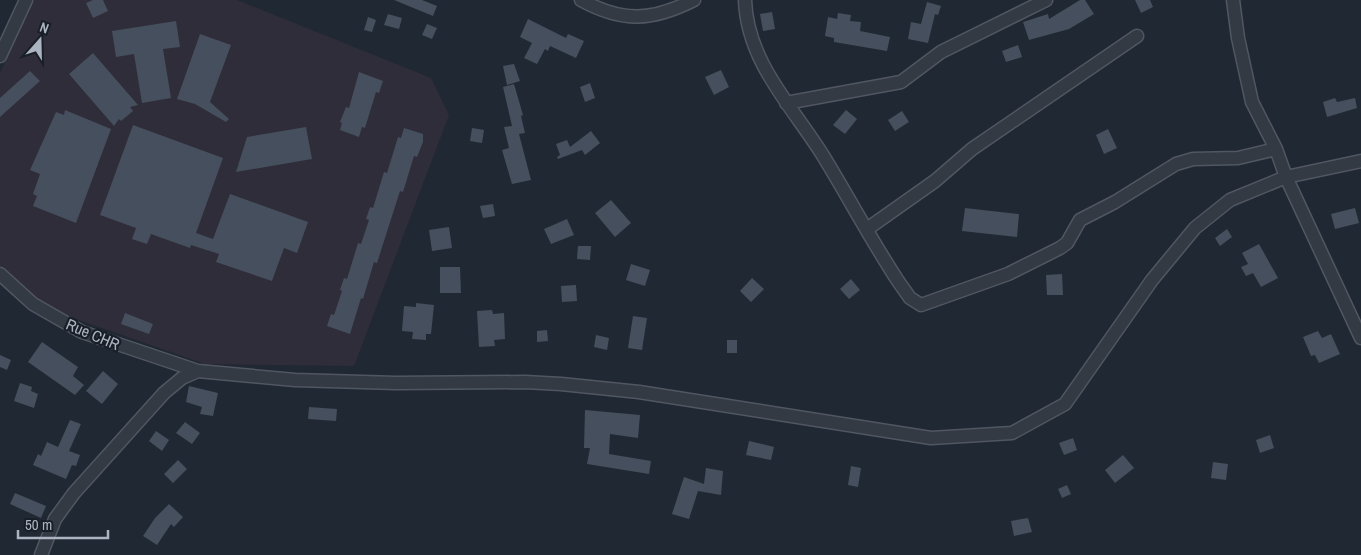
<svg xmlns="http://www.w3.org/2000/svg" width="1361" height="555" viewBox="0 0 1361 555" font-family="'Archivo Narrow',sans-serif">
<rect width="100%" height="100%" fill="#202833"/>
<path fill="#2f2d39" d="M34 0H237L431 78 449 115 354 366 205 364 59 313 38 301 0 266V73Z"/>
<path fill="#464f5d" d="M93 0H103L108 11 93 18 86 3Z
M394 0H422L437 6 433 16Z
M1080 0H1085L1094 14 1069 29 1029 40 1023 22 1048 14 1049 19Z
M1135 0H1150L1153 7 1141 13Z
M927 2 941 6 938 15 935 14 928 43 908 39 911 22 921 24Z
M772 12 775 29 763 31 760 14Z
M838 13 851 15 850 21 861 22 860 31 890 37 887 51 834 42V38L825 36 828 17 837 19Z
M388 14 402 18 399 29 384 25Z
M368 17 376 20 372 32 364 30Z
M528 19 566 38 568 34 584 41 576 58 550 46 548 51 545 49 537 64 524 58 532 43 520 37Z
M176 21 180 47 163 49 171 98 142 103 134 54 116 57 112 31Z
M427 24 437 28 432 39 422 35Z
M200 34 231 45 210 102 229 119 226 122 195 104 177 99Z
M1018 45 1022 57 1006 62 1002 51Z
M93 53 138 105 130 107 133 111 121 121 119 119 114 126 69 74Z
M514 64 520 81 507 85 503 66Z
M721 70 729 87 714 95 705 77Z
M30 71 40 81 0 117V98Z
M359 72 383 81 379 93 376 92 365 128 362 127 359 137 340 130 342 123 340 122 346 107 349 108Z
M590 83 595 98 585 102 580 87Z
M514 84 523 115 521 116 525 133 519 134 531 180 512 184 502 150 509 148 504 127 512 126 503 87Z
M1335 98 1337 102 1355 98 1357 108 1327 117 1323 102Z
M65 110 111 129 76 223 33 206 37 196 33 194 40 174 30 170 56 112 64 115Z
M846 110 857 119 845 134 833 125Z
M902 111 909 122 895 131 888 120Z
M133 125 223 158 196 233 213 239 230 194 308 222 297 253 284 248 272 281 216 262 219 254 191 245 190 248 151 234 147 244 132 239 136 228 100 215Z
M306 127 312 159 236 172 247 137Z
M404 128 423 134V142L417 157 414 156 403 192 400 191 377 263 374 262 363 299 361 298 350 334 327 326 331 314 334 315 342 291 340 290 344 278 347 279 358 243 361 244 369 220 366 219 370 207 373 208 384 172 387 173 398 137 401 138Z
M472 128 484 130 482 143 470 141Z
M1108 129 1117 148 1104 154 1096 135Z
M591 131 600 143 585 155 582 150 558 159 557 157 560 155 556 144 567 140 570 147Z
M611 200 631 223 615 237 595 213Z
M493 204 495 216 483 218 480 206Z
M965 208 1019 214 1017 237 962 231Z
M1355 208 1359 223 1335 229 1331 214Z
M567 219 574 235 551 244 544 229Z
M449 227 452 248 432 251 429 230Z
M1227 229 1232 237 1220 246 1215 238Z
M1259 244 1278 278 1261 287 1253 273 1246 276 1241 267 1248 264 1242 253Z
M578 246H591L590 260 577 259Z
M631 264 650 270 645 286 626 280Z
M440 267H460L461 293H440Z
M1062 274 1063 295H1047L1046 275Z
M752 278 764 289 751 302 740 291Z
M851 279 860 290 849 299 840 289Z
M576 285 577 301 562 302 561 286Z
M416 303 434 305 431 334H426V340L412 339 413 332 402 331 404 306 416 307Z
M492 310 493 314 504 313 505 339 494 340 495 346 479 347 477 311Z
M125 313 153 324 149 334 121 324Z
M633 316 647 318 642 350 628 348Z
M547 330 548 341 537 342V331Z
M1318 331 1322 338 1331 334 1340 354 1319 363 1315 355 1311 356 1303 337Z
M596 335 609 338 607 350 594 347Z
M727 340H737V353H727Z
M42 342 78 367 73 376 84 385 75 395 28 362Z
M0 355 11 360 7 370 0 367Z
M103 371 118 384 102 404 86 391Z
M20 383 32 387 31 391 38 394 34 408 14 401Z
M189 386 218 393 213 416 200 414 202 407 186 402Z
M309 407 337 409 336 421 308 419Z
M585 410 640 415 638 438 610 434 609 454 651 461 649 474 587 464 590 448H584Z
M70 420 81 424 69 451 80 455 76 466 72 465 66 479 33 465 38 454 41 456 47 442 58 447Z
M185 422 200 433 192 444 176 433Z
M156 431 169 440 162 451 149 441Z
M1270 435 1274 448 1260 453 1256 440Z
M1073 438 1077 450 1064 455 1059 443Z
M749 441 774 447 771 460 746 455Z
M1123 455 1134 468 1115 483 1105 470Z
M178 460 187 469 173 483 164 474Z
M1213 462 1228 464 1226 480 1211 478Z
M851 466 861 468 858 487 848 485Z
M706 468 723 471 721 495 698 491 689 519 672 514 684 477 704 484Z
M1067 485 1071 494 1062 498 1058 489Z
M15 493 46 506 41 518 10 504Z
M169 504 183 517 174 527 171 524 157 545 143 536 155 518Z
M1028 518 1032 532 1014 536 1011 521Z"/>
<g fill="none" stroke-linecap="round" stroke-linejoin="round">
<g stroke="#515762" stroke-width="15">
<path id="minor" d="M581 0C623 23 652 21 694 0
M745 0C747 61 791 105 822 154 848 196 871 240 898 281L910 298 921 305 1008 274 1060 248 1067 243 1080 220 1115 202 1176 164 1193 159 1238 158 1276 149
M1233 0 1238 38 1252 102 1276 149 1286 177 1361 338
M0 56 26 0
M786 103 901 82 941 52 1046 0
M867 229 935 181 972 149 1137 36
M0 274 33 304 82 332 198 371 295 380 396 383 525 382 561 384 639 392 931 438 1012 433 1065 404 1152 280 1195 228 1230 200 1286 177 1361 161
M41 555 55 519 74 493 164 393 182 378 198 371"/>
</g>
<use href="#minor" stroke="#333a44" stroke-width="12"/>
</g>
<g text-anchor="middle" stroke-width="4.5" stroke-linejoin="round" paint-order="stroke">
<g font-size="16" fill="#adb4c1" stroke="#191f28">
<text transform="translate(93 334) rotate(23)" y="6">Rue CHR</text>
</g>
</g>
<g transform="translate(40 40) rotate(20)" stroke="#191f28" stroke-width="4" paint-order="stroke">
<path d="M0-4L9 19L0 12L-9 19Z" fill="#adb4c1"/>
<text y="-8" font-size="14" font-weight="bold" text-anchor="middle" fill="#adb4c1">N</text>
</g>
<path d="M18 530v8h90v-8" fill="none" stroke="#adb4c1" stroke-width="2.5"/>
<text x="25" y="530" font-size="15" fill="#adb4c1" stroke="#191f28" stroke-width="4" paint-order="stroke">50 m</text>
</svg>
